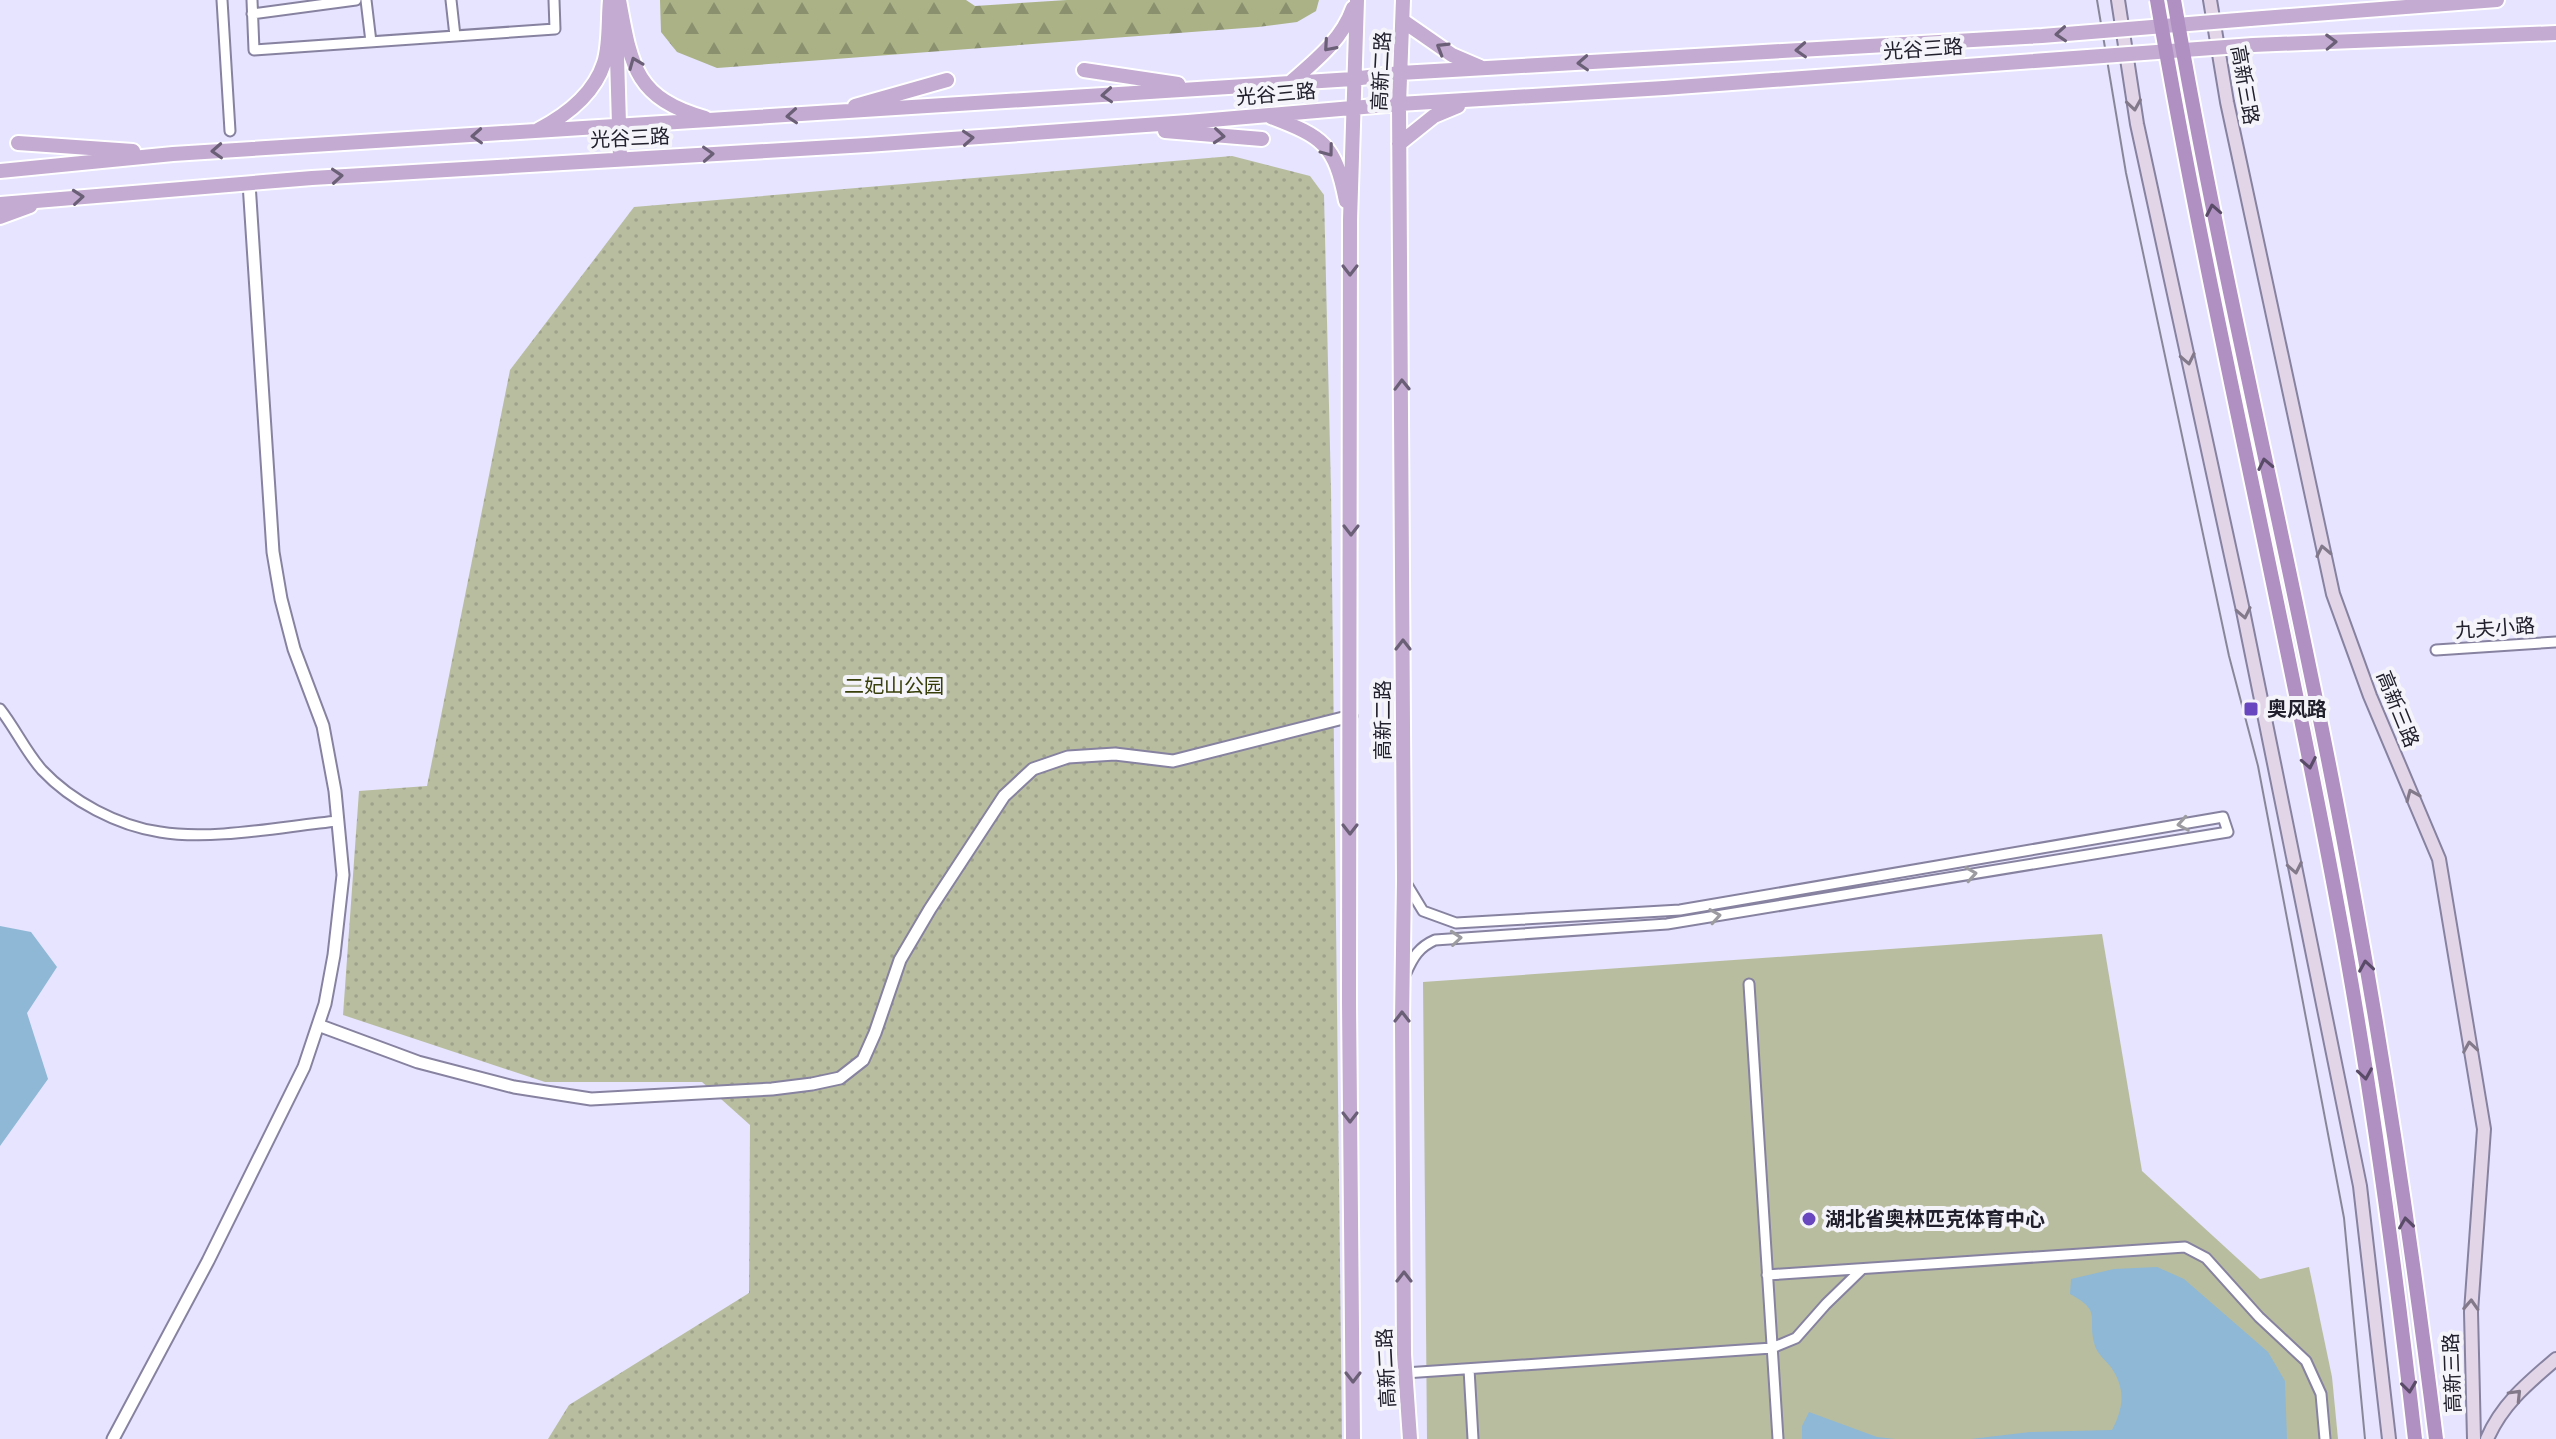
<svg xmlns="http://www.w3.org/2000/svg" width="2556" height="1439" viewBox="0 0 2556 1439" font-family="Montserrat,'Noto Sans SC',sans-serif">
<defs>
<pattern id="forest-firs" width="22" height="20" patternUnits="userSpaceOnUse" patternTransform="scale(2)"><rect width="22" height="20" fill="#aab286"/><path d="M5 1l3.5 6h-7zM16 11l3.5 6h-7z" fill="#8a906e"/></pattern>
<pattern id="park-dots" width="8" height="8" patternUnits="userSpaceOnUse" patternTransform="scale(2)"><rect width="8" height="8" fill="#b8bda0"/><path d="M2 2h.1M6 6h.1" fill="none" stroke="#9ea28a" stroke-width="1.8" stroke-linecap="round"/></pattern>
</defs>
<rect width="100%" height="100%" fill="#e6e4fe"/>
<path fill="url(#forest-firs)" d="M660 0H966L975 6 1067 0H1319L1316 11 1297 22 1258 27 717 68 677 52 661 32Z"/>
<path fill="url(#park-dots)" d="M1232 156 1310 176 1324 195 1331 490 1342 1439H548L569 1405 749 1293 750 1125 702 1082H545L343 1015 359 791 427 786 510 370 634 207Z"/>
<path fill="#b8bda0" d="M2102 934 2142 1171 2260 1279 2309 1267 2332 1377 2338 1439H1427L1423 982Z"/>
<path fill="#8eb8d5" d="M0 926 31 932 57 967 27 1013 48 1079 0 1146Z
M2157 1267 2184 1279 2268 1352 2285 1381 2287 1439H1971L2030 1432 2112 1430C2124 1407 2126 1388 2110 1366 2105 1360 2097 1353 2095 1346 2086 1318 2104 1312 2070 1294L2071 1279 2114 1269Z
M1809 1412 1877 1437 1895 1439H1802V1426Z"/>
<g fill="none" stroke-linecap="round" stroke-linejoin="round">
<g stroke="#8682a0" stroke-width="13">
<path id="minor" d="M222 0 230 131
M252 0 254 50 555 29 554 0
M366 0 371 42
M451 0 455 36
M252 14 356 0
M2436 650 2556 642
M0 709C15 728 26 752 42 770 71 801 118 826 160 832 213 841 284 826 338 821
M1406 883 1423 911 1456 923 1680 910 2223 817 2228 832 1667 924 1435 940C1419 947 1413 957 1406 973
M1749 984 1778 1439
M1767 1275 2185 1247 2206 1258 2259 1317 2306 1361 2321 1394 2325 1439
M1469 1369 1473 1439
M1405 1373 1772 1348 1796 1338 1826 1304 1861 1270"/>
</g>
<g stroke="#8682a0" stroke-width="15">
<path id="tertiary" d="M318 1025 418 1062 514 1087 591 1099 772 1089 812 1084 840 1078 863 1060 875 1033 900 960 930 909 1004 796 1033 769 1068 757 1115 754 1173 761 1351 716
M113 1439 208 1261 304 1067 325 1004 334 955 343 875 335 791 323 726 294 649 281 599 273 552 249 183"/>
</g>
<g stroke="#8682a0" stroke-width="16">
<path id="secondary" d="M2118 0 2137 124 2242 606 2360 1186 2389 1439
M2210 0 2227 102 2333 594 2370 696 2439 859 2484 1129 2471 1312 2474 1439
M2487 1439C2502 1404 2528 1383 2556 1359"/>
</g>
<g stroke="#fff" stroke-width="18">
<path id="primary" d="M619 0C631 66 635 98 705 118
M1403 0 1399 104 1404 881 1402 1021 1404 1354 1410 1439
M2250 19 2497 0
M1403 21 1452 55 1480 67
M616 23 620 158
M2253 45 2556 33
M1084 70 1178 84
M1291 82C1315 61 1342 40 1353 8
M855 106 947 80
M1271 117C1323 137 1335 144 1346 201
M538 130C565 116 594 94 604 63 610 45 608 20 610 0
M1165 131 1262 139
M18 143 133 151
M1399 144 1434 116 1458 106
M0 171 173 154 1353 79 1400 73 1661 58
M0 204 312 178 867 145 1188 122 1399 104 1664 88
M0 217 30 206
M1353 1439 1349 1002 1350 220 1357 0"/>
</g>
<use href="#minor" stroke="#fff" stroke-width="9"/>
<use href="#tertiary" stroke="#fff" stroke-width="11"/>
<use href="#secondary" stroke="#e2d5e8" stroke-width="12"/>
<use href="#primary" stroke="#c4abd1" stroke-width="14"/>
<path stroke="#88879a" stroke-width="2" d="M2097 0 2126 173 2229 656 2258 766 2344 1218 2365 1439"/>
<g stroke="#fff" stroke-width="18" stroke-linecap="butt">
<path id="primary-bridge" d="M1661 58 2042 36 2250 19
M1664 88 2253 45"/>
</g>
<g stroke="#fff" stroke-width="18" stroke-linecap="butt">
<path id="trunk-bridge" d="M2157 0C2209 304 2282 605 2338 908 2371 1084 2395 1262 2415 1439
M2174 0C2226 304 2302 604 2356 908 2388 1084 2414 1262 2436 1439"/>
</g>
<use href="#primary-bridge" stroke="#c4abd1" stroke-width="14"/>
<use href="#trunk-bridge" stroke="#b08fc2" stroke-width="14"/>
</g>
<defs><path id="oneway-chevron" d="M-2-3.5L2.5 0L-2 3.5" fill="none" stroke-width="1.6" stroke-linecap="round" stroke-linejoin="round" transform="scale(2)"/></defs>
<g stroke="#6a5f76">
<use href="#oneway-chevron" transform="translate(2061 34) rotate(176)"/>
<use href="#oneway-chevron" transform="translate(2331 42) rotate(-2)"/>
<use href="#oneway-chevron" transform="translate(1329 46) rotate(131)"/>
<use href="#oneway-chevron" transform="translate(1442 48) rotate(-149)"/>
<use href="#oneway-chevron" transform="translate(1801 50) rotate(177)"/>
<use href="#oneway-chevron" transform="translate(635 63) rotate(-112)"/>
<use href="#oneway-chevron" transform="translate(1583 63) rotate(177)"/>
<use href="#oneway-chevron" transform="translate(1107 95) rotate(176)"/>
<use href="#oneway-chevron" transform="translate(792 116) rotate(176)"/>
<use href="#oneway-chevron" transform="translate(477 136) rotate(177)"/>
<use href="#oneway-chevron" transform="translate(1219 136) rotate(5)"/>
<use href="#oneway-chevron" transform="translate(968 138) rotate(-4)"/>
<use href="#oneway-chevron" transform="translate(217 151) rotate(177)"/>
<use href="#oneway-chevron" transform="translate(1328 151) rotate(53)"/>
<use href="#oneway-chevron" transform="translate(708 154) rotate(-3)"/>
<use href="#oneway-chevron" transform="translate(337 176) rotate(-4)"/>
<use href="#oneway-chevron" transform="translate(78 197) rotate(-5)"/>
<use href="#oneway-chevron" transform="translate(1350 270) rotate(90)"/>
<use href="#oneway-chevron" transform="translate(1402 385) rotate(-91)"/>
<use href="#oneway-chevron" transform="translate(1351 530) rotate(90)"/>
<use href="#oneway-chevron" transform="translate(1403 645) rotate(-90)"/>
<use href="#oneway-chevron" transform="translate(1350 829) rotate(90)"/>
<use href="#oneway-chevron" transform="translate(1402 1017) rotate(-90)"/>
<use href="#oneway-chevron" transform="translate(1350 1117) rotate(90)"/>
<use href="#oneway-chevron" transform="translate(1404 1277) rotate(-90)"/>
<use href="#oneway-chevron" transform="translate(1353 1377) rotate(90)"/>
</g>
<g stroke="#827a8a">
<use href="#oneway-chevron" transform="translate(2134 105) rotate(81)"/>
<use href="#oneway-chevron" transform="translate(2188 359) rotate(78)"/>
<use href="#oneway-chevron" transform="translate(2323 551) rotate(-102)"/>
<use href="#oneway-chevron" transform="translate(2244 613) rotate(78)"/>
<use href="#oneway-chevron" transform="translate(2412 795) rotate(-113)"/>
<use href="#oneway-chevron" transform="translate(2295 868) rotate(79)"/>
<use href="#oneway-chevron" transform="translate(2470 1047) rotate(-99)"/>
<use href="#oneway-chevron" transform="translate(2471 1305) rotate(-87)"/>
<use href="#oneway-chevron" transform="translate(2516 1395) rotate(-46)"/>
</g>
<g stroke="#5a4c68">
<use href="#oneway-chevron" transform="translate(2213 210) rotate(-101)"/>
<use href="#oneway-chevron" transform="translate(2265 464) rotate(-102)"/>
<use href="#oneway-chevron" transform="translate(2309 763) rotate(79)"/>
<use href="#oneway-chevron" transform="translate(2366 966) rotate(-99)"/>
<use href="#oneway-chevron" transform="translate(2365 1074) rotate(81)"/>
<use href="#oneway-chevron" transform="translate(2406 1223) rotate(-98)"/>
<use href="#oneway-chevron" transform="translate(2409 1387) rotate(83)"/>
</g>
<g stroke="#9b9ba0">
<use href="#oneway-chevron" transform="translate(2183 824) rotate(170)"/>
<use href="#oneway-chevron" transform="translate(1971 874) rotate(-9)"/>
<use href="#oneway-chevron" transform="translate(1715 916) rotate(-9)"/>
<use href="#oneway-chevron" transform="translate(1456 938) rotate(-5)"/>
</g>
<g fill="#6847bf" stroke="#f4f4fa" stroke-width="3">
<rect x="2243" y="701" width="16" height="16" rx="4"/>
<circle cx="1809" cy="1219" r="8"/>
</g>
<g text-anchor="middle" stroke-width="8" stroke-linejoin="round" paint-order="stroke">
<g font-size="20" fill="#21202c" stroke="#f4f4fa">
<text transform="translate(1923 49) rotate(-4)" y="7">光谷三路</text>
<text transform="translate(1381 71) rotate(-87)" y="7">高新二路</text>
<text transform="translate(2245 85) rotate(80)" y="7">高新三路</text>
<text transform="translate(1276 94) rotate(-5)" y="7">光谷三路</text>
<text transform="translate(630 138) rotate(-3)" y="7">光谷三路</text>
<text transform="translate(2495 628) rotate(-4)" y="7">九夫小路</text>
<text transform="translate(2398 709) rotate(68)" y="7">高新三路</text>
<text transform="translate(1383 720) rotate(-90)" y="7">高新二路</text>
<text transform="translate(1386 1368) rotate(-93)" y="7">高新二路</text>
<text transform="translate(2452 1373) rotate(-92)" y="7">高新三路</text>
</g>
<g font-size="20" fill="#383e09" stroke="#f4f4fa">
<text x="894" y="693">二妃山公园</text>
</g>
<g font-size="20" font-weight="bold" fill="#21202c" stroke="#f4f4fa" text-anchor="start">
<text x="2267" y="716">奥风路</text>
<text x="1825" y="1226">湖北省奥林匹克体育中心</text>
</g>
</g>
</svg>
